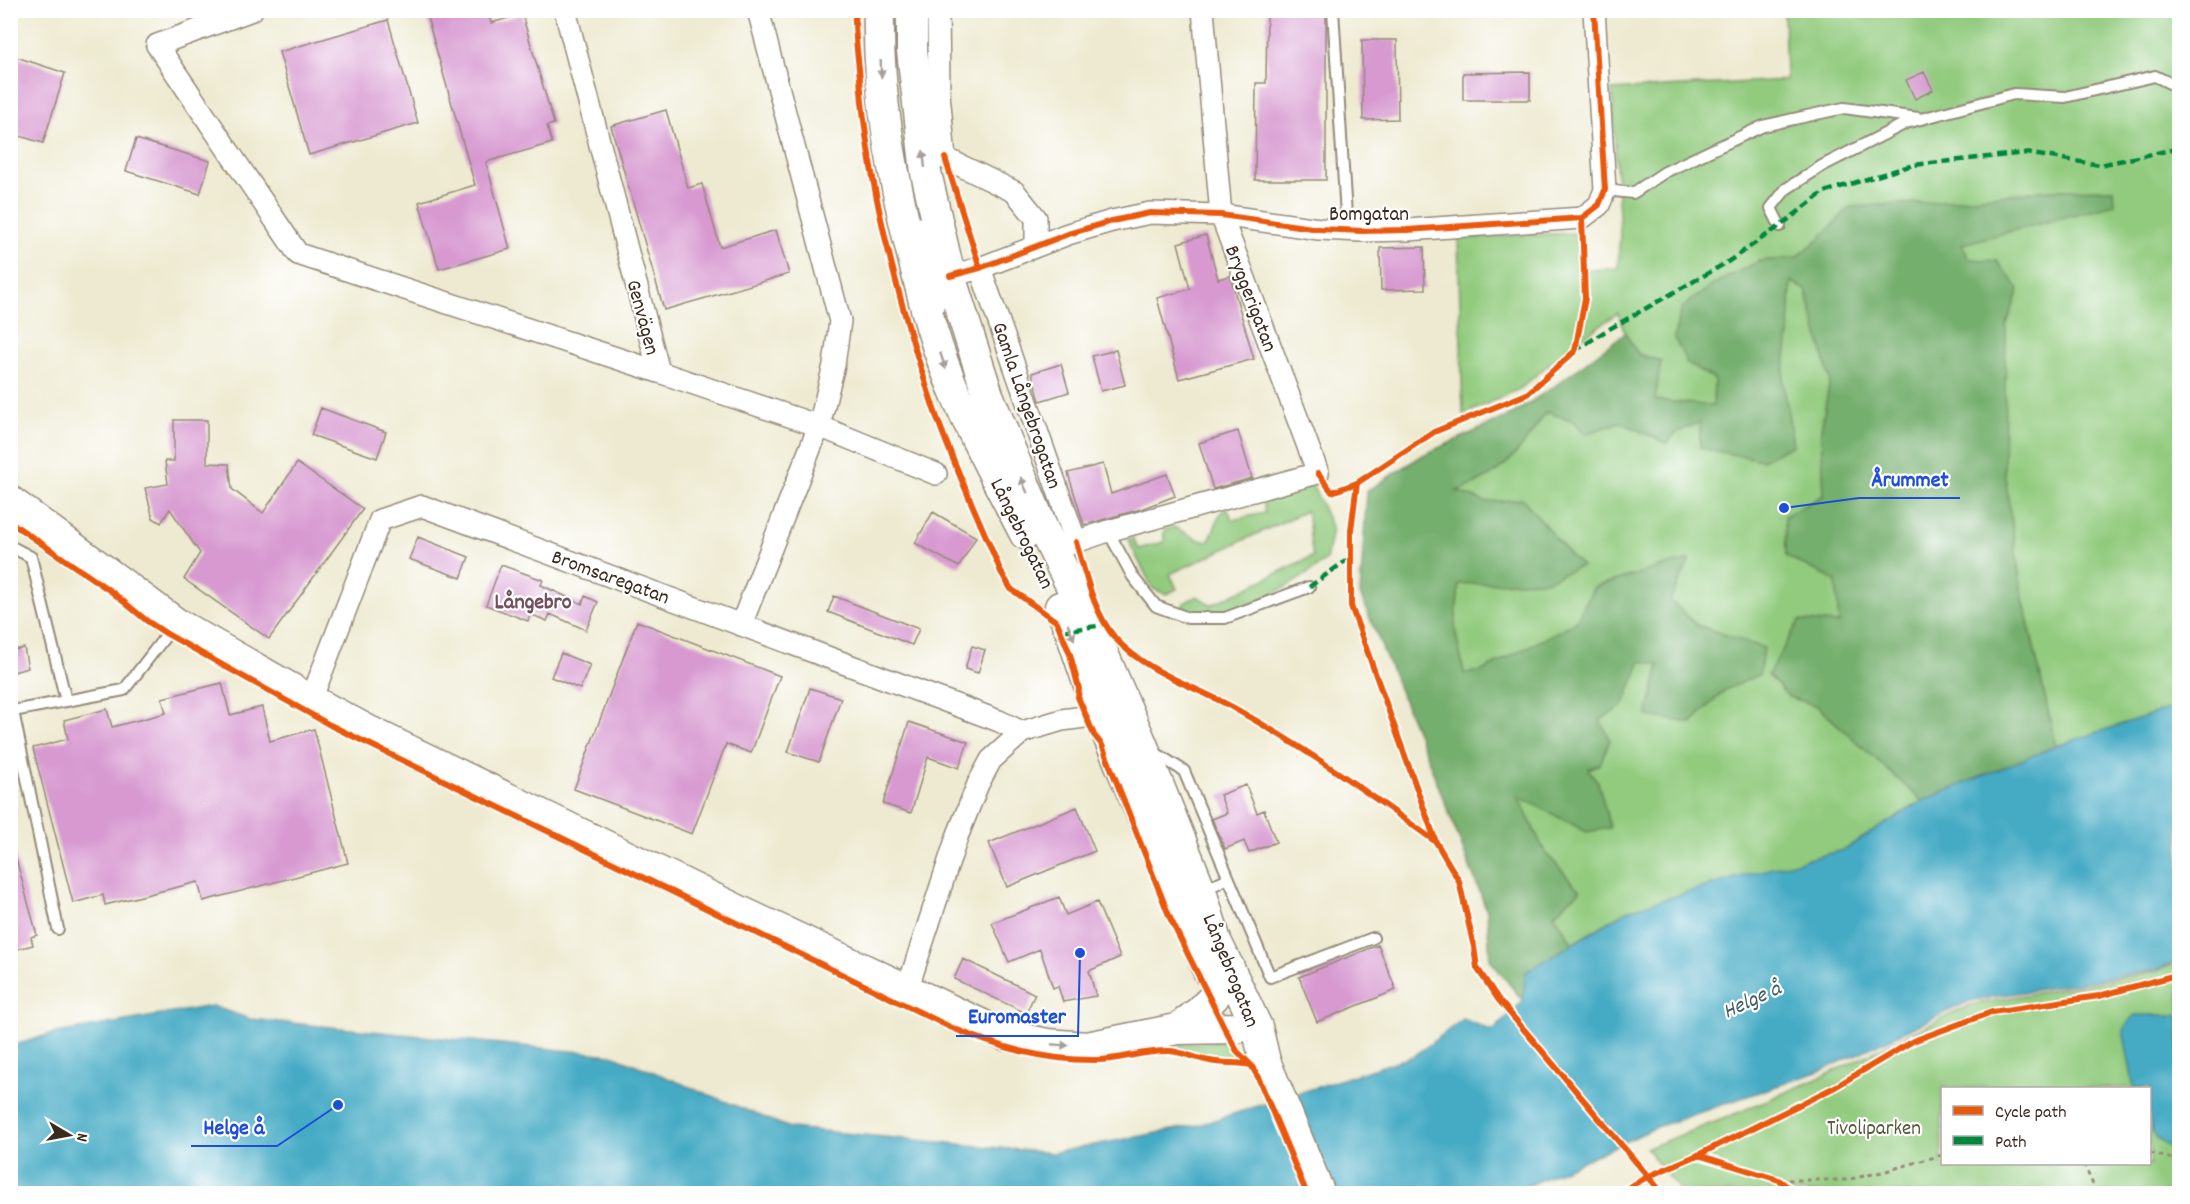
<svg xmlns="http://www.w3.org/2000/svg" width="2190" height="1204" viewBox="0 0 2190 1204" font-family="Dekko,sans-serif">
<rect width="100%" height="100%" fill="#fff"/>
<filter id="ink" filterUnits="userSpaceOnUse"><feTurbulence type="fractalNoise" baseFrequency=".0167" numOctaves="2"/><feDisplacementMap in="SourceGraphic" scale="12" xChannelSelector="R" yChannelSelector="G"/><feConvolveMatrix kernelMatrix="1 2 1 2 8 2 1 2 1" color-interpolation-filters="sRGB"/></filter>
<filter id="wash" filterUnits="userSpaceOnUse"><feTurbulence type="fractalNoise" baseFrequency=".008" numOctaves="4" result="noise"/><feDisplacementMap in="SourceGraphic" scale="24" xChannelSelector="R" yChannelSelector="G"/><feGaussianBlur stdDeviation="1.35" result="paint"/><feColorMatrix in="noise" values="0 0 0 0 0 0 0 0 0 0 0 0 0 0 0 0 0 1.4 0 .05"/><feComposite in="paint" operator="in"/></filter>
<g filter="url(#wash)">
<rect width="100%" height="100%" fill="#eeead1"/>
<path fill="#92cb7e" stroke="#667a4e" stroke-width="1.5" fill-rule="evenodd" d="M1784 11H2179V788L1523 970 1405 468 1651 359 1638 354 1625 333 1618 313 1569 347 1521 388 1463 415 1458 238 1575 233 1577 271 1618 268 1620 233 1612 90 1786 80ZM1953 200 1806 290 1759 261 1796 258 1821 237 1934 202Z
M1312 484 1332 529 1326 560C1296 584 1240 617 1199 613 1193 612 1187 609 1182 607L1184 603 1197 596 1211 605 1313 556C1309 540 1311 526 1306 511L1170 574 1177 589 1166 594 1153 589 1128 540 1133 538 1139 549 1164 542V530L1174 527 1199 540 1209 541 1221 512 1228 509 1232 520 1265 513 1263 500Z
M2179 962V1193H1682L1646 1148 1723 1119 1826 1075 1970 1005 2158 971ZM1942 1088H2150V1164H1942Z
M1225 1041 1234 1055C1219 1064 1195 1054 1180 1050V1044Z"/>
<path fill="#75af6d" stroke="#586c46" stroke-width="1.5" d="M2114 189 2115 204 1962 244 1969 259 1997 261 2019 289 2006 327 2004 469 2022 594 2056 746 1922 801 1817 706 1789 697 1768 675 1799 621 1839 623 1836 581 1786 556 1785 516 1824 495 1821 430 1830 380 1806 290 1791 281 1789 336 1783 378 1793 445 1762 460 1700 448V422L1676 433 1667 443 1620 422 1585 434 1574 421 1546 412C1520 452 1503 476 1457 491L1486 502 1523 499 1569 554 1582 566 1545 581 1459 584 1455 629 1464 673 1480 672 1576 622 1594 587 1660 567 1690 560 1670 600 1697 625 1764 648 1759 675 1725 690 1691 723 1647 716 1659 665 1641 661 1623 706 1600 720 1610 740 1600 764 1588 769 1598 782 1610 828 1587 832 1518 796 1545 852 1580 891 1554 914 1573 944 1526 972 1523 1001 1490 960 1487 911 1426 754 1360 594 1367 491 1423 455 1511 415 1552 388 1625 333 1638 354 1661 361 1655 400 1713 406 1714 379 1687 363 1674 337 1682 308 1711 286 1759 261 1796 258 1821 237 1850 207 1934 202 2051 190Z"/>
<path fill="#45aac4" stroke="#406a71" stroke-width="1.5" d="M2179 705V959L2160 969 1970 1001 1823 1070 1657 1127 1512 1193 11 1194V1046L51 1034 212 1006 250 1019 612 1055 790 1128 1052 1153 1199 1125 1414 1056 1463 1019 1493 1031 1523 1001 1526 972 1628 910 1749 874 1843 850 1922 801 2056 746Z
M2135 1015H2179V1152C2143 1136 2150 1125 2150 1088H2134L2123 1030Z"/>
<g id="blocks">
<path fill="#d799d0" d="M425 10H487L491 23 522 14 554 124 547 126 552 143 486 162 510 249 439 269 419 202 475 185Z
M1267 10H1326V180H1255L1256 83H1266Z
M388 20 418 123 309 155 279 52Z
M1362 40H1397L1398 119 1363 120Z
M10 55 65 73 43 143 10 133Z
M1530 72V100H1463V73Z
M1924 72 1933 90 1915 99 1906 80Z
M666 110 688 188 702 184 720 247 776 230 789 274 664 310 611 126Z
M136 139 210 161 200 194 126 171Z
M1206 235 1218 279 1230 276 1254 359 1179 379 1157 298 1190 289 1178 243Z
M1424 247 1425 289 1381 290 1380 248Z
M1116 350 1125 385 1101 391 1092 356Z
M1061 364 1069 392 1040 401 1032 373Z
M321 408 386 432 377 458 311 435Z
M174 420H207V463L229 464 232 489 263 513 297 463 363 509 269 639 184 579 200 553 170 509 161 523 153 518 145 488 168 484 165 461H174Z
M1238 431 1252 478 1213 489 1199 443Z
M1103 464 1111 494 1167 474 1175 496 1141 509 1084 525 1068 473Z
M933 512 976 537 959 567 915 543Z
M418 537 469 557 461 578 409 559Z
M501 565 543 580 541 585 582 604 585 596 598 602 586 630 550 614 547 621 530 614 528 621 486 605Z
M834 596 919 629 912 645 828 612Z
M637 621 780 676 751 753 726 744 692 834 574 789Z
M972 646 985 650 978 673 965 669Z
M24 648 28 668 10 673V651Z
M561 653 590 665 580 689 551 677Z
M222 683 230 715 262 707 270 741 314 729 348 863 203 901 198 882 105 905 103 895 73 903 33 748 68 739 64 720 107 709 112 727 166 713 162 698Z
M810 688 841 698 819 762 788 752Z
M909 722 968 742 959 768 928 757 911 813 883 804Z
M1246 785 1257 813 1264 810 1276 842 1249 853 1244 841 1225 849 1212 819 1227 813 1220 795Z
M1077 807 1095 851 1007 887 989 843Z
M10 855H15L37 935 31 937 33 945 10 951Z
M1059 897 1066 915 1097 902 1120 957 1089 971 1096 996 1063 1002 1058 986 1053 988 1040 949 1009 962 992 923Z
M1378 945 1396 990 1317 1022 1299 977Z
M963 959 1035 994 1026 1013 954 979Z"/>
</g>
</g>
<g filter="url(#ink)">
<use href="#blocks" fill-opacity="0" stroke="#948a78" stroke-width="1.5"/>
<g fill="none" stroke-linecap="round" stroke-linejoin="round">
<g stroke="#948a78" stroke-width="14">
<path id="lane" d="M1333 10 1347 231
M1605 190 1633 193 1665 172 1763 126 1807 116 1844 108 1918 118
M1780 226 1771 208 1786 189 1822 166 1906 123 2014 94 2065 97 2155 76 2180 88
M1108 531 1133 577 1156 606 1188 618H1225L1309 587
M10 546 31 557 66 701
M1152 751 1184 771 1270 977 1373 938
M1202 891 1228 878
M58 929 13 711 124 690 174 625"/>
</g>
<g stroke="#948a78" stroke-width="24">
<path id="street" d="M252 10 157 45 298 254 659 372
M565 10 659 372 819 426 936 474
M938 10 939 93 945 158 1015 192 1036 218V246
M920 228C923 239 928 268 940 274 943 275 947 275 950 276 937 287 933 302 931 318
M980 268 1076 542
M950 276 980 268 1068 234 1112 221 1150 213 1221 215 1319 229 1362 231 1407 230 1582 218 1599 205 1605 190 1594 10
M1052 550 1108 531 1318 473 1221 215 1203 10
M741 625 819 426 834 365 840 321 758 10
M311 700 380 520 422 506 999 721 1022 732
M907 990 957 837 978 784 991 760 1022 732 1062 720 1099 715 1109 719"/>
</g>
<g stroke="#948a78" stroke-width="33">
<path id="secondary" d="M879 10C877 96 893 179 914 262 923 298 932 335 946 370 968 427 997 480 1025 534
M912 10V51L926 173 950 276 988 395 1042 527 1092 628 1142 744 1201 891 1216 941 1257 1027 1265 1061 1320 1194
M10 501 176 623 311 700 367 730 744 913 1004 1035 1047 1044 1087 1047 1177 1029 1237 1028
M1060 607 1070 630 1099 715 1209 973
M1177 1029 1199 1012 1214 997 1229 967"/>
</g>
<path stroke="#948a78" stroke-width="3" stroke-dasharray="4.5 4.5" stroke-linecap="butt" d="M2150 1153 2180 1161
M1698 1155 1835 1087 1913 1041 1992 1012 2099 996 2180 974
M2084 1164 2097 1194
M1779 1180H1846L1886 1171 1942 1155"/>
<use href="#lane" stroke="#fff" stroke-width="10"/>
<use href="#street" stroke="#fff" stroke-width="21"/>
<use href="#secondary" stroke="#fff" stroke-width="30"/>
<path stroke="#00873e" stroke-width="4.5" stroke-dasharray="9 4.5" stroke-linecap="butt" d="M1575 351 1604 332 1726 263 1780 226 1824 192 1913 165 2026 153 2100 165 2180 148
M1309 587 1351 557
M1061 631 1105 625"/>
<g stroke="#fff" stroke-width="10">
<path id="cycleway" d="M855 10C854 33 858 56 860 79 868 189 900 307 935 412 954 466 979 519 1001 572L1011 589 1057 622 1070 654 1079 689 1078 697 1094 735 1102 745 1170 918 1225 1029 1237 1051 1251 1065 1258 1077 1307 1194
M945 158 980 268
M950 276 980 268 1068 234 1112 221 1150 213 1221 215 1319 229 1362 231 1407 230 1582 218 1599 205 1605 190 1594 10
M1318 473 1332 492 1357 483 1434 432 1527 394 1575 351 1585 298 1582 218
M1357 483 1351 530V606L1436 842 1459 881 1474 947 1477 968 1498 999 1663 1194
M10 522 112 592 147 621 167 634 330 725 950 1027C997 1047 1045 1061 1097 1060 1121 1060 1145 1050 1170 1051 1183 1052 1197 1059 1210 1061 1224 1064 1237 1062 1251 1065
M1076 542C1086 575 1093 611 1115 638 1145 672 1194 686 1232 707 1304 747 1370 794 1436 842
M1698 1155 1779 1180 1797 1194
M1617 1194 1649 1176 1698 1155 1835 1087 1913 1041 1992 1012 2099 996 2180 974"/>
</g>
<use href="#cycleway" stroke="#e8590c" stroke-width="6"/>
</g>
<defs><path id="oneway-solid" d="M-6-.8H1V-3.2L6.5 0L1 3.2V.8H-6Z" transform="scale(1.5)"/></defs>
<g fill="#a79f9a">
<use href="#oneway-solid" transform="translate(881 69) rotate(88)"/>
<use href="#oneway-solid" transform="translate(924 159) rotate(-96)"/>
<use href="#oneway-solid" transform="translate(943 361) rotate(71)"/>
<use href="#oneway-solid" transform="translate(1024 485) rotate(-113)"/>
<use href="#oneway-solid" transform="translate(1071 632) rotate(68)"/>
<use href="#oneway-solid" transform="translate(1060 1045) rotate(5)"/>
</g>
</g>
<g text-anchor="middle" stroke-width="4.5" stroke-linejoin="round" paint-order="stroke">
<g font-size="21" fill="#3b2a1e" stroke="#fff">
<text x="1369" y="220">Bomgatan</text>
<text transform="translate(1252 298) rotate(69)" y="7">Bryggerigatan</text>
<text transform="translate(644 317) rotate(75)" y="7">Genvägen</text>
<text transform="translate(1028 405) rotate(71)" y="7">Gamla Långebrogatan</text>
<text transform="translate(1023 533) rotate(64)" y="7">Långebrogatan</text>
<text transform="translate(611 576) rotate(20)" y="7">Bromsaregatan</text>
<text transform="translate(1232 970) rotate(68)" y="7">Långebrogatan</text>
</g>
<g font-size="21" fill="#555a3b" stroke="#fff">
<text x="1874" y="1134">Tivoliparken</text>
</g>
<g font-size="22" font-weight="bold" fill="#72515c" stroke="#fff">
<text x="533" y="608">Långebro</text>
</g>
<g font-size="22" font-style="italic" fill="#3f5d60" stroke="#fff">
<text transform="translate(1751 998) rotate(-25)" y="8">Helge å</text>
</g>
</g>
<path fill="none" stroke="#1d4ed8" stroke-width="2" d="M1784 508L1859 498H1960M1080 953L1078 1036H956M338 1105L277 1146H191"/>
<g fill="#1d4ed8" stroke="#fff" stroke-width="2">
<circle cx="1784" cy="508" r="6"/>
<circle cx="1080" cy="953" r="6"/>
<circle cx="338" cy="1105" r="6"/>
</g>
<g font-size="22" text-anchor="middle" font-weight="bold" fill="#1d4ed8" stroke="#fff" stroke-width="4.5" stroke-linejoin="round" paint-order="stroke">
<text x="1910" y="486">Årummet</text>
<text x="1017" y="1023">Euromaster</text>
<text x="234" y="1134">Helge å</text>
</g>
<rect width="2190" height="1204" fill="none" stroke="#fff" stroke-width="36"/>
<rect x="1941" y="1087" width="210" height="78" fill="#ffffff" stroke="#b1aaa5" stroke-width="1.5"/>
<rect x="1953" y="1106" width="30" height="9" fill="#e8590c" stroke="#b1aaa5" stroke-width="1.5"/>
<text x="1995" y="1117" font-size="18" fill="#3b2a1e">Cycle path</text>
<rect x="1953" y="1136" width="30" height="9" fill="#00873e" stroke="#b1aaa5" stroke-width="1.5"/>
<text x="1995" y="1147" font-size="18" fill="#3b2a1e">Path</text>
<g transform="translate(69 1135) rotate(100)" stroke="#ffffff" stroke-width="4.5" paint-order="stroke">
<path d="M0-4.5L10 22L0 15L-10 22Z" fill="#3b2a1e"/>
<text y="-9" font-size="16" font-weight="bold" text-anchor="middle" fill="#3b2a1e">N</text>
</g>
</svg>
